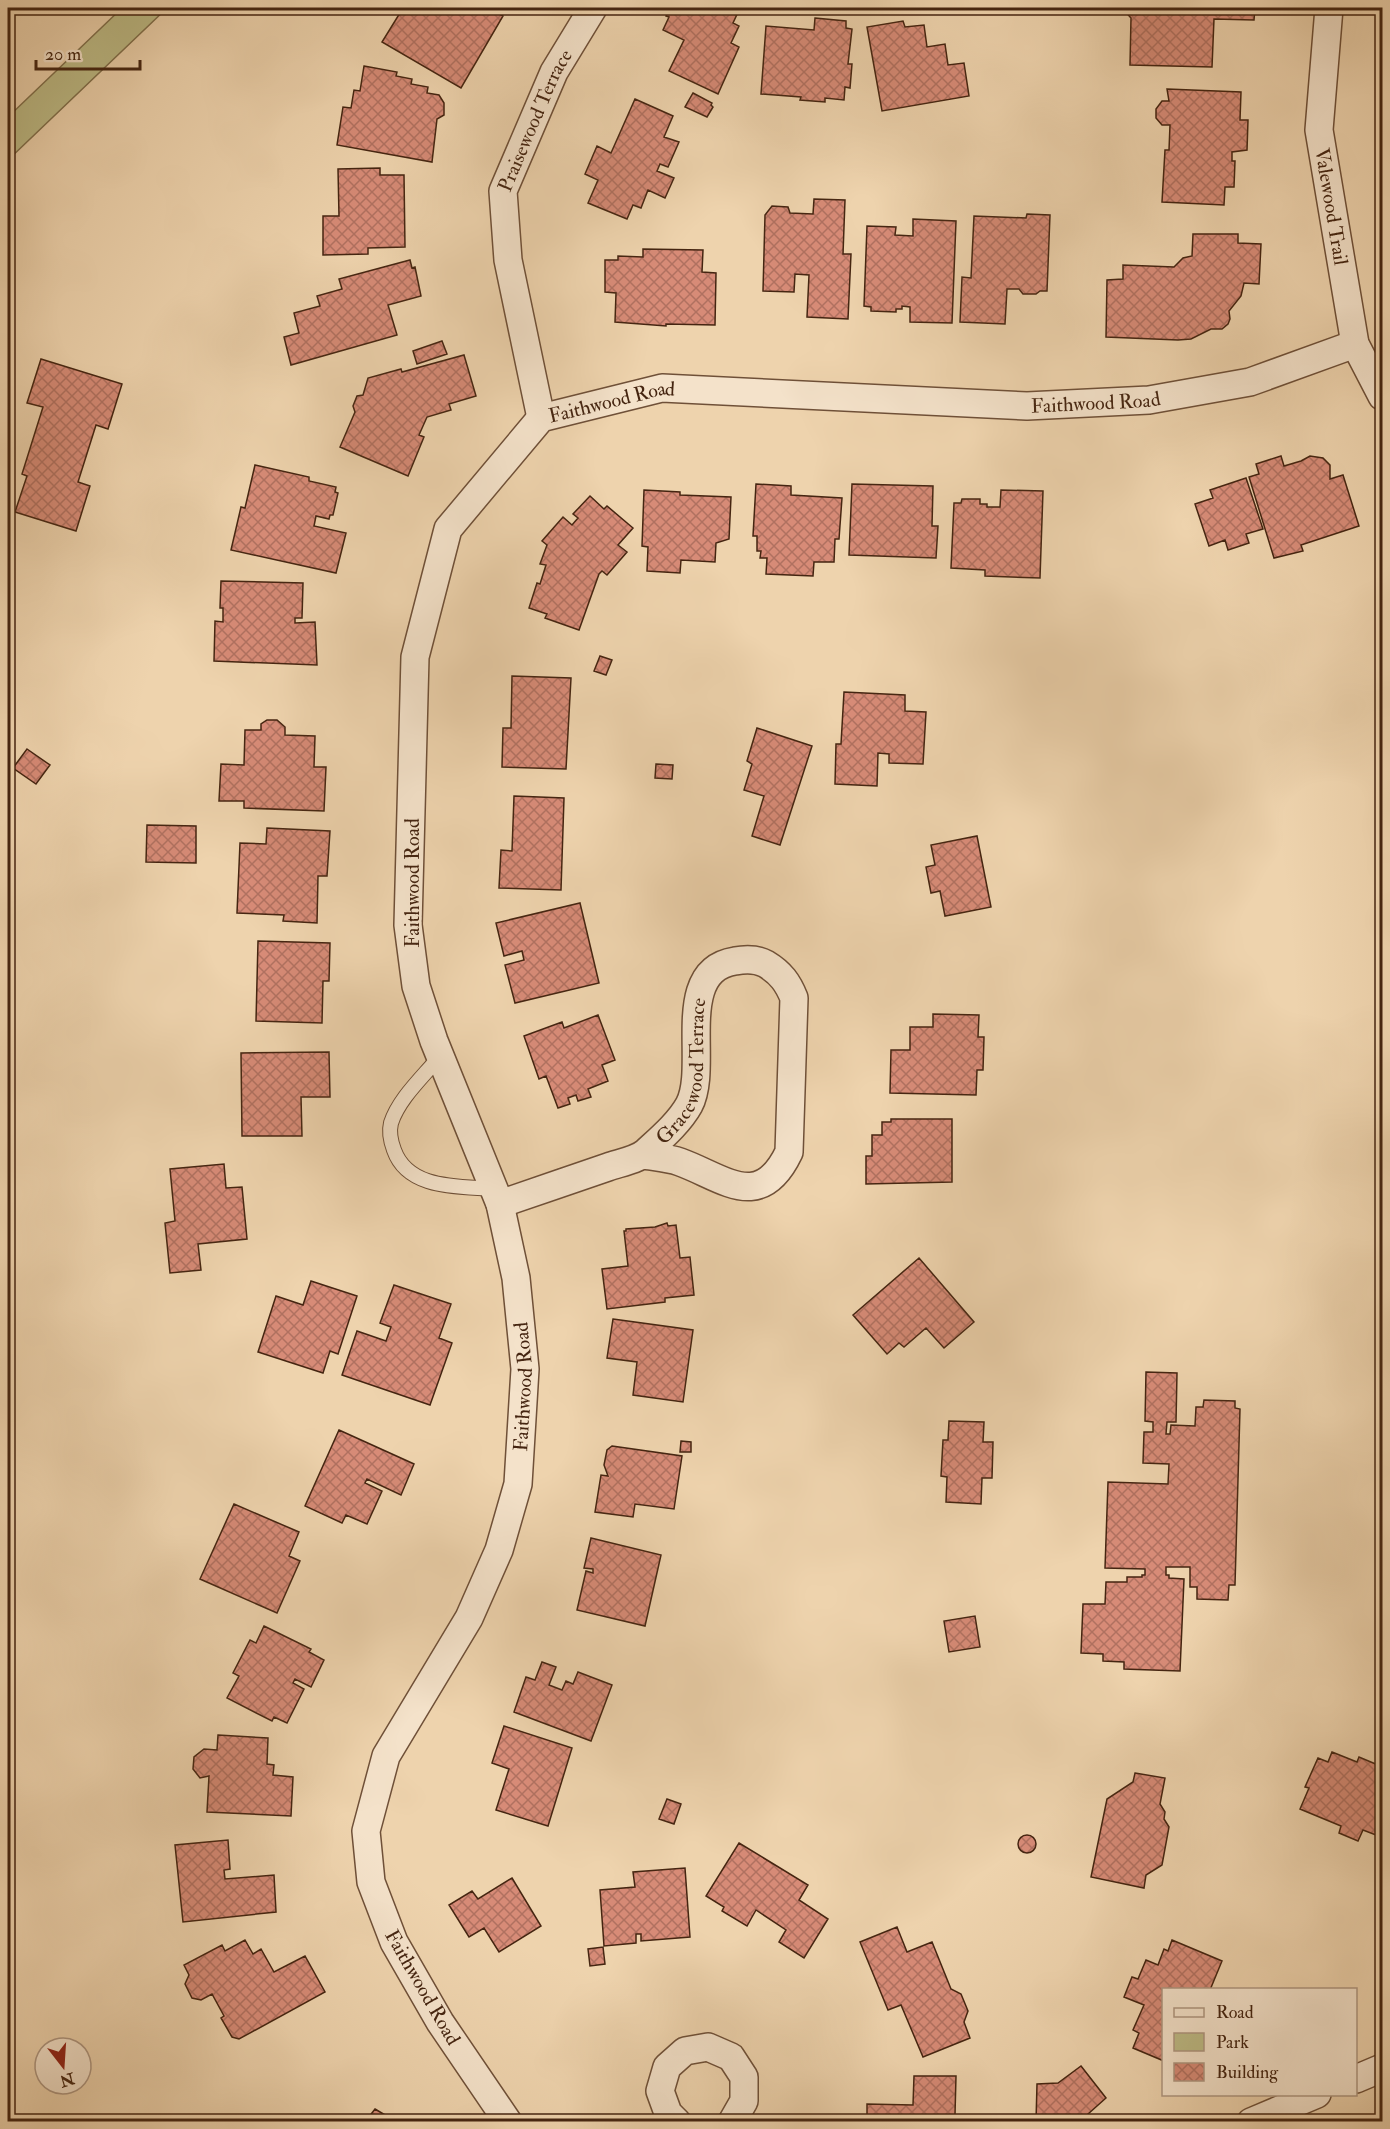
<svg xmlns="http://www.w3.org/2000/svg" width="1390" height="2129" viewBox="0 0 1390 2129" font-family="'IM FELL Double Pica',serif">
<defs>
<pattern id="building-cross-hatch" width="8" height="8" patternUnits="userSpaceOnUse" patternTransform="scale(1.5)"><rect width="8" height="8" fill="#d78b77"/><path d="M0 0l8 8M0 8l8-8" fill="none" stroke="#b07160"/></pattern>
</defs>
<rect width="100%" height="100%" fill="#eed3ad"/>
<filter id="stains"><feTurbulence type="fractalNoise" baseFrequency=".00333" numOctaves="4"/><feColorMatrix values="0 0 0 0 .2 0 0 0 0 .09 0 0 0 0 .02 0 0 0 .5 -.17"/></filter>
<radialGradient id="worn" r=".72"><stop offset=".6" stop-color="#630" stop-opacity="0"/><stop offset="1" stop-color="#630" stop-opacity=".3"/></radialGradient>
<path fill="#bdbb86" stroke="#81704c" stroke-width="1.5" d="M122 8H167L8 160V117Z"/>
<path fill="url(#building-cross-hatch)" stroke="#452511" stroke-width="1.5" d="M403 8H489L503 16 461 88 382 42Z
M669 8H740L733 23 739 26 731 43 739 47 718 94 669 71 684 40 663 30 669 17 666 16Z
M997 8H1011L1005 14Z
M1122 8H1255L1254 20 1214 19 1212 67 1130 65 1131 18Z
M815 18 846 21V28L852 29 848 64H852L850 88 845 87 844 100 825 98V102L800 100 801 97 761 94 766 26 814 30Z
M903 21 905 27 924 25 927 47 945 44 948 65 964 63 969 96 882 111 867 27Z
M364 66 397 72 396 76 412 79 411 84 428 87 427 93 439 95 444 103V115L437 119 432 162 337 145 343 107 351 108 354 90 360 91Z
M1167 89 1241 92 1240 120H1248L1247 150 1232 152V161H1235L1234 187H1225L1224 205 1162 202 1165 150H1169L1170 125H1162L1156 118V109L1162 101H1169Z
M693 93 712 103 711 105 713 107 707 117 685 107Z
M635 99 673 116 664 137 679 142 668 167 660 164 657 171 674 178 665 198 648 190 641 208 633 205 627 219 588 203 598 180 585 174 597 146 611 153Z
M380 168V175H404L405 247 368 248V254L323 255V216H339L338 169Z
M814 199 845 200 843 254H851L848 319 807 317 809 275 795 274 794 292 763 291 765 215 772 206 788 207 790 213 813 214Z
M1027 214 1050 215 1047 291H1040L1036 294H1023L1019 289H1007L1005 324 960 322 962 277 971 278 974 216 1026 218Z
M913 219 956 221 952 323 910 322V307L902 306V309H896V312L871 311V307L864 306 867 226 896 227 895 235 913 236Z
M1193 234H1238V243L1261 244 1259 284 1244 283 1241 296 1229 311 1230 319 1228 324 1222 329H1211L1191 339 1178 340 1106 337 1107 280 1123 279V265L1174 267 1183 258 1192 256Z
M643 249 703 250 702 272 716 273 715 325 666 324V326L615 322 616 293 605 292V260H618V256L643 257Z
M410 260 412 268 415 267 421 296 388 305 397 335 291 365 284 337 299 333 294 313 320 306 317 296 342 289 339 279Z
M442 341 447 354 417 364 413 351Z
M464 355 476 396 449 404 451 410 427 417 419 435 424 437 408 476 340 447 355 412 353 406 357 396 363 395 368 378 401 369 402 372Z
M41 359 122 384 108 429 96 425 78 482 90 486 76 531 15 512 27 476 22 474 43 407 27 403Z
M1281 456 1284 466 1301 461 1310 456 1323 458 1330 465V479L1343 475 1359 526 1301 545 1303 551 1274 558 1249 477 1259 474 1256 464Z
M255 465 309 477V481L336 487 335 492 338 493 333 515H330L329 519 316 516 314 526 346 533 336 573 231 550 241 507 245 508Z
M1246 478 1263 529 1246 534 1249 543 1228 550 1225 540 1209 546 1195 504 1213 498 1210 490Z
M756 484 791 486V495L842 498 839 539H835L834 562H814L813 576 766 574 767 558H760L761 551H757V536H753Z
M852 484 933 486 932 526H938L936 558 849 555Z
M644 490 680 492V495L731 497 729 539 716 543 715 562 681 560 680 573 647 571 648 547 642 546Z
M1001 490 1043 491 1040 578 985 576V570L951 568 954 503H961L962 499H980V504H987V507H1000Z
M590 496 604 509 607 506 633 528 618 545 627 552 607 575 602 571 599 574 579 630 545 618 547 614 529 608 537 583 540 584 546 565 540 564 547 545 542 541 563 517 572 525 578 518 573 514Z
M221 581 303 583 302 618H295V623L315 622 317 665 214 661 215 621 223 622V608H220Z
M600 656 612 660 606 675 594 671Z
M512 676 571 678 566 769 502 767 503 728H511Z
M844 692 905 695V711L926 712 923 764 889 763V754L878 753 877 786 835 784 836 744H841Z
M267 720H277L285 727V735L315 736 314 767H326L324 811 244 808V801H219L221 764 244 765 245 730H261V724Z
M757 728 812 746 780 845 752 836 764 796 744 790 752 764 747 761Z
M27 749 50 765 36 784 13 768Z
M656 764 673 765 672 779 655 778Z
M514 796 564 798 561 890 499 888 501 850 512 851Z
M147 825 196 826V863L146 862Z
M267 828 330 831 327 876H318L317 923 283 921 284 915 237 913 240 843 266 844Z
M977 836 991 907 945 916 940 891 931 893 926 867 935 865 931 845Z
M580 903 599 983 515 1003 505 965 524 960 522 951 504 956 496 923Z
M258 941 330 943 329 981H323L322 1023 256 1021Z
M933 1014 979 1015 978 1037H984L983 1070H977L976 1095 890 1093 891 1050H910V1027H933Z
M598 1015 615 1060 602 1065 608 1081 588 1089 591 1097 578 1101 576 1095 568 1098 570 1104 558 1108 546 1076 539 1079 524 1036 562 1022 564 1028Z
M329 1052 330 1097H301L302 1136H242L241 1053Z
M891 1119H952V1182L866 1184V1156H872V1135H882V1122H891Z
M224 1164 226 1188 242 1187 247 1239 198 1244 201 1270 170 1273 165 1223 175 1221 170 1169Z
M667 1223 668 1226 676 1225 680 1258 690 1257 694 1295 665 1298V1302L607 1309 602 1269 628 1266 624 1231H626V1229L655 1227Z
M919 1258 974 1322 944 1348 926 1328 904 1347 899 1343 887 1354 853 1315Z
M311 1281 357 1296 338 1354 330 1351 323 1373 258 1352 276 1296 303 1305Z
M394 1285 451 1304 439 1338 452 1343 430 1405 342 1375 357 1331 386 1341 391 1327 380 1323Z
M613 1319 693 1330 683 1402 633 1395 637 1362 607 1358Z
M1146 1372 1177 1373 1176 1422H1167L1166 1434H1170L1171 1425 1195 1426 1196 1407H1203L1204 1400 1235 1401V1408L1240 1409 1235 1585H1229L1228 1600 1197 1599V1587H1190V1567H1166V1575H1169V1578L1184 1579 1180 1671 1124 1669V1662L1103 1661V1654L1081 1653 1083 1604H1105L1106 1582H1127V1577H1142V1575H1145V1569L1105 1568 1108 1482 1168 1484 1169 1464 1143 1463 1144 1432H1153V1422L1145 1421Z
M949 1421 984 1422 983 1442H993L992 1478H982L981 1504 946 1502 947 1477 941 1476 943 1440H948Z
M339 1430 414 1464 401 1495 367 1479 365 1483 382 1491 367 1524 346 1515 342 1523 305 1506Z
M681 1441 691 1442V1452H680Z
M612 1446 682 1456 674 1509 635 1504 633 1517 595 1512 601 1475 608 1476 604 1465 607 1450Z
M234 1504 299 1532 289 1556 300 1561 277 1613 200 1579Z
M591 1538 661 1555 645 1626 577 1610 586 1571 593 1573V1569L584 1568Z
M975 1616 980 1647 949 1652 944 1621Z
M264 1626 311 1649 309 1652 324 1660 311 1687 295 1679 293 1683 304 1689 287 1723 274 1717 272 1721 227 1698 239 1676 233 1673 250 1640 256 1643Z
M542 1662 556 1667 549 1685 562 1690 566 1681 573 1684 578 1672 612 1685 591 1741 514 1712 526 1677 535 1680Z
M504 1726 572 1748 548 1826 496 1810 509 1769 492 1763Z
M218 1735 268 1738 267 1764 274 1765 273 1775 293 1777 291 1816 207 1812 209 1776 200 1778 193 1769 194 1757 204 1749 217 1750Z
M1332 1752 1357 1762 1359 1757 1378 1765 1382 1758 1381 1837 1363 1830 1358 1841 1339 1833 1341 1826 1300 1809 1309 1788 1305 1787 1318 1758 1328 1762Z
M1135 1773 1165 1778 1160 1804 1165 1812 1164 1819 1169 1827 1162 1865 1146 1875 1144 1888 1091 1877 1107 1799 1133 1782Z
M667 1799 681 1804 674 1824 659 1819Z
M1018 1844a9 9 0 1 1 18 0a9 9 0 1 1-18 0Z
M228 1840 230 1869 224 1870 225 1879 274 1875 276 1912 183 1922 175 1845Z
M739 1843 808 1885 799 1900 828 1919 804 1958 779 1942 786 1930 756 1910 747 1926 722 1911 724 1907 706 1896Z
M685 1868 690 1937 641 1941V1934H636V1943L604 1946 600 1890 635 1887 633 1872Z
M512 1878 541 1926 499 1952 484 1928 469 1937 449 1905 472 1891 478 1899Z
M897 1927 907 1952 932 1942 951 1989 961 1994 968 2011 964 2022 970 2038 923 2057 901 2005 888 2010 860 1942Z
M245 1940 253 1954 261 1949 274 1972 305 1956 325 1992 239 2039 232 2037 221 2018 224 2016 212 1994 201 2000 192 1998 185 1984 189 1975 184 1965 222 1945 225 1951Z
M1172 1940 1222 1961 1210 1990H1164V2061L1133 2048 1139 2033 1133 2030 1144 2005 1124 1997 1132 1977 1138 1979 1146 1960 1158 1965 1164 1949 1168 1951Z
M603 1947 605 1964 590 1966 588 1949Z
M1081 2066 1106 2098 1079 2122H1036L1037 2084 1058 2083Z
M914 2076H956L955 2115H967V2122H867V2104L913 2105Z
M375 2109 397 2122H365Z"/>
<g fill="none" stroke-linecap="round" stroke-linejoin="round">
<g stroke="#6f5038" stroke-width="16">
<path id="lane" d="M440 1056C424 1076 399 1098 391 1123 389 1131 391 1142 394 1150 408 1190 459 1186 494 1189"/>
</g>
<g stroke="#6f5038" stroke-width="30">
<g id="street">
<path id="s1" d="M1329 8 1319 130 1355 344 1382 396"/>
<path id="s2" d="M541 418 508 260 503 191 554 72 593 8"/>
<path id="s3" d="M500 1204C536 1192 572 1179 608 1167 619 1163 637 1160 646 1152 660 1139 679 1123 689 1105 710 1066 672 971 735 961 745 959 757 959 766 964 781 973 788 983 794 998L789 1152C760 1213 724 1178 680 1162 669 1158 655 1157 643 1155"/>
<path d="M1356 2079 1382 2068"/>
<path id="s4" d="M508 2122 440 2022 394 1942 371 1882 366 1831 386 1756 469 1618 499 1550 518 1484 525 1369 516 1278 500 1204 434 1041 416 986 408 925 415 657 448 529 541 418 662 388 1027 406 1149 400 1250 382 1355 344"/>
<path d="M677 2122 668 2113 660 2091 667 2067 685 2051 708 2047 731 2057 744 2077V2101L732 2122"/>
<path d="M1251 2122 1317 2094"/>
</g>
</g>
<use href="#lane" stroke="#f4e2ca" stroke-width="14"/>
<use href="#street" stroke="#f4e2ca" stroke-width="27"/>
</g>
<g text-anchor="middle" stroke-width="4.5" stroke-linejoin="round" paint-order="stroke">
<g font-size="20" fill="#452511" stroke="#f4e2ca">
<text dy="7" stroke="none"><textPath href="#s2" startOffset="308">Praisewood Terrace</textPath></text>
<text dy="7" stroke="none"><textPath href="#s1" startOffset="200">Valewood Trail</textPath></text>
<text dy="7" stroke="none"><textPath href="#s4" startOffset="2392">Faithwood Road</textPath></text>
<text dy="7" stroke="none"><textPath href="#s4" startOffset="1906">Faithwood Road</textPath></text>
<text transform="translate(412 883) rotate(-90)" y="7">Faithwood Road</text>
<text dy="7" stroke="none"><textPath href="#s3" startOffset="250">Gracewood Terrace</textPath></text>
<text dy="7" stroke="none"><textPath href="#s4" startOffset="808">Faithwood Road</textPath></text>
<text transform="translate(423 1987) rotate(60)" y="7">Faithwood Road</text>
</g>
</g>
<rect width="1390" height="2129" fill="none" stroke="#eed3ad" stroke-width="30"/>
<rect x="9" y="9" width="1372" height="2111" fill="none" stroke="#452511" stroke-width="3"/>
<rect x="15" y="15" width="1360" height="2099" fill="none" stroke="#452511" stroke-width="1.5"/>
<rect x="1162" y="1988" width="195" height="108" fill="#f4e2ca" stroke="#ae9680" stroke-width="1.5"/>
<rect x="1174" y="2008" width="30" height="9" fill="#f4e2ca" stroke="#ae9680" stroke-width="1.5"/>
<text x="1216" y="2018" font-size="18" fill="#452511">Road</text>
<rect x="1174" y="2033" width="30" height="18" fill="#bdbb86" stroke="#ae9680" stroke-width="1.5"/>
<text x="1216" y="2048" font-size="18" fill="#452511">Park</text>
<rect x="1174" y="2063" width="30" height="18" fill="url(#building-cross-hatch)" stroke="#ae9680" stroke-width="1.5"/>
<text x="1216" y="2078" font-size="18" fill="#452511">Building</text>
<g transform="translate(63 2066) rotate(163)"><circle r="28" fill="#f4e2ca" stroke="#ae9680" stroke-width="1.5"/>
<path d="M0-4.5L10 22L0 15L-10 22Z" fill="#8f2418"/>
<text y="-9" font-size="16" font-weight="bold" text-anchor="middle" fill="#452511">N</text>
</g>
<path d="M36 60v9h104v-9" fill="none" stroke="#452511" stroke-width="3"/>
<text x="45" y="60" font-size="18" fill="#452511" stroke="#f4e2ca" stroke-width="4.5" paint-order="stroke">20 m</text>
<rect width="100%" height="100%" filter="url(#stains)"/>
<rect width="100%" height="100%" fill="url(#worn)"/>
</svg>
